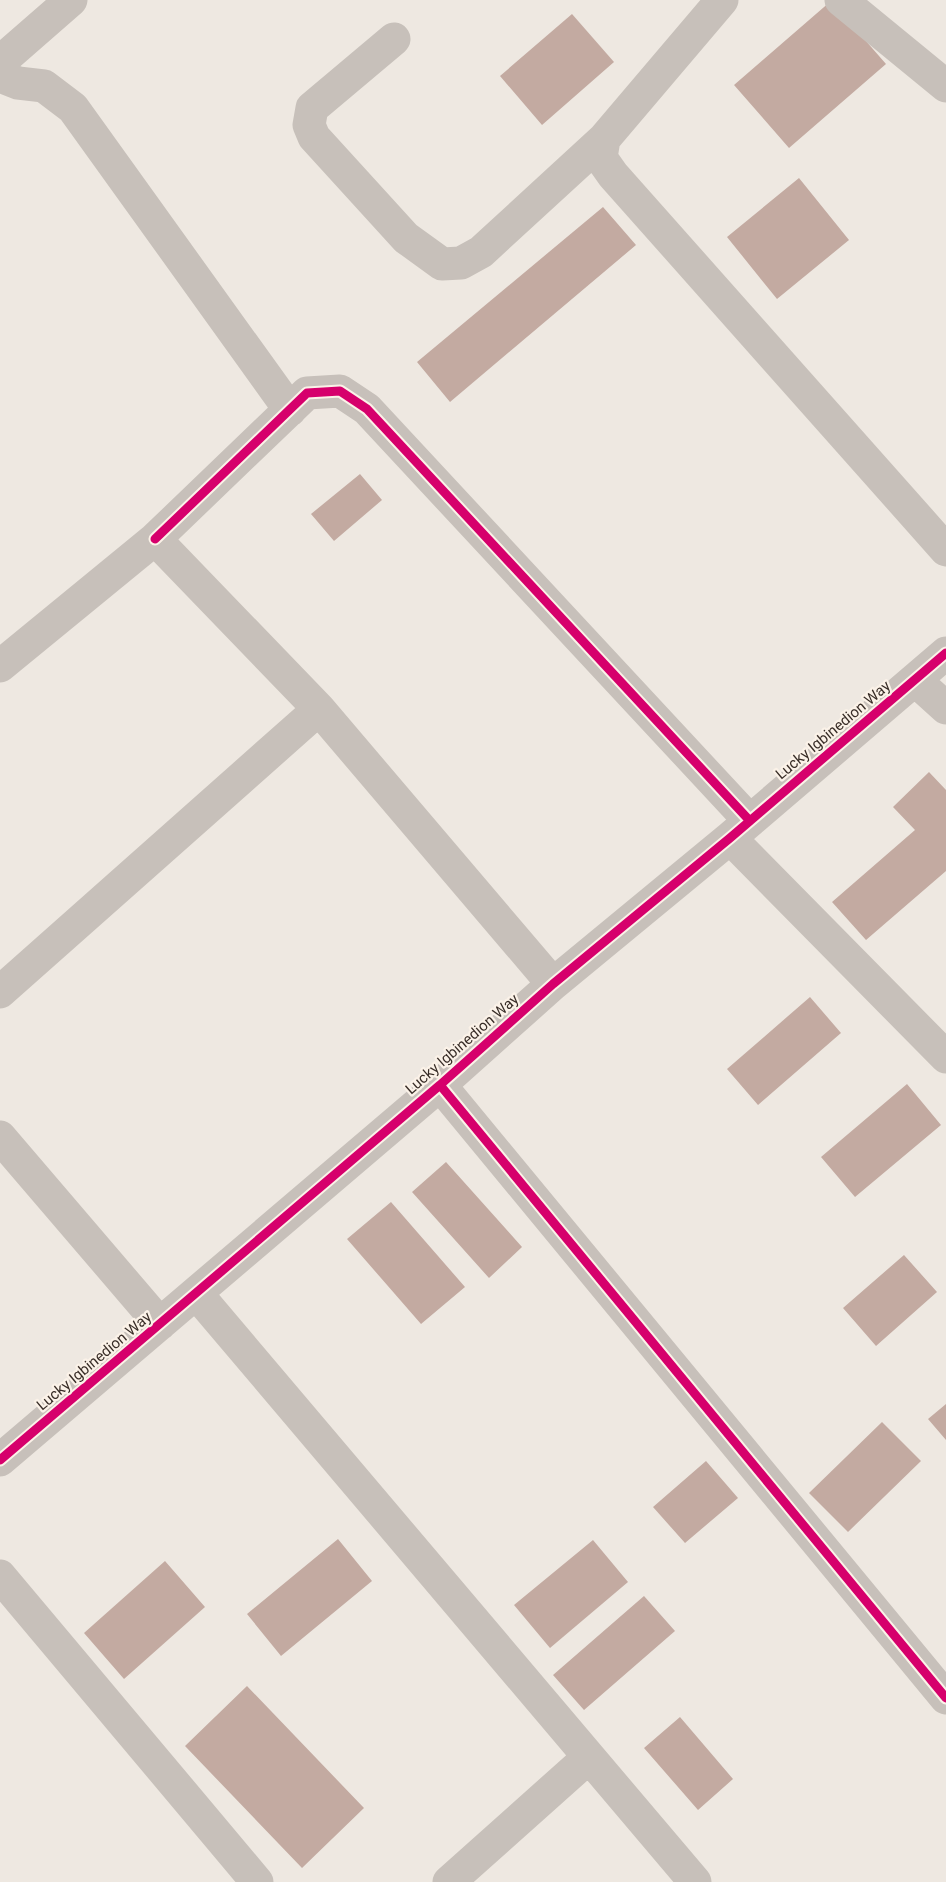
<svg xmlns="http://www.w3.org/2000/svg" width="946" height="1882" viewBox="0 0 946 1882" font-family="Roboto,sans-serif">
<rect width="100%" height="100%" fill="#eee8e1"/>
<path fill="#c3aaa1" d="M831 1 886 64 789 148 734 85Z
M572 14 614 62 542 125 500 76Z
M799 178 849 240 777 299 727 237Z
M603 207 636 245 450 402 417 362Z
M360 474 382 500 334 541 311 514Z
M929 772 946 790V871L866 940 832 902 915 830 893 807Z
M810 997 841 1033 758 1105 727 1069Z
M907 1084 941 1125 855 1197 821 1157Z
M446 1162 522 1247 489 1278 412 1192Z
M391 1202 465 1287 421 1324 347 1239Z
M904 1255 937 1292 876 1346 843 1308Z
M946 1404V1440L928 1419Z
M882 1422 921 1461 848 1532 809 1493Z
M706 1461 738 1498 685 1543 653 1507Z
M338 1539 372 1581 281 1656 247 1614Z
M593 1540 628 1582 550 1648 514 1605Z
M165 1561 205 1607 124 1679 84 1633Z
M644 1596 675 1631 584 1710 553 1675Z
M247 1686 364 1808 302 1868 185 1746Z
M680 1717 733 1779 698 1810 644 1748Z"/>
<g fill="none" stroke-linecap="round" stroke-linejoin="round">
<path stroke="#c7c0ba" stroke-width="33" d="M722 0 604 139 601 158 613 175 946 550
M841 0 946 86
M394 39 312 108 309 125 314 137 406 238 442 264 461 263 481 252 604 139
M0 62 71 0
M0 76 18 83 44 86 73 108 290 410
M155 539 307 393 340 391 367 409 750 821
M0 666 155 539 319 709 553 984
M915 680 946 708
M730 838 946 1057
M0 992 319 709
M440 1085 946 1698
M0 1137 160 1324
M196 1293 695 1882
M0 1460 440 1085 553 984 730 838 946 653
M0 1576 257 1882
M449 1882 589 1757"/>
<g stroke="#fbf2e8" stroke-width="13">
<path id="cycleway" d="M155 539 307 393 340 391 367 409 750 821
M440 1085 946 1698
M0 1460 440 1085 553 984 730 838 946 653"/>
</g>
<use href="#cycleway" stroke="#d6006c" stroke-width="9"/>
</g>
<g text-anchor="middle" stroke-width="4.5" stroke-linejoin="round" paint-order="stroke">
<g font-size="15" fill="#382d27" stroke="#fbf2e8">
<text transform="translate(833 730) rotate(-40)" y="5">Lucky Igbinedion Way</text>
<text transform="translate(462 1044) rotate(-41)" y="5">Lucky Igbinedion Way</text>
<text transform="translate(94 1361) rotate(-40)" y="5">Lucky Igbinedion Way</text>
</g>
</g>
</svg>
